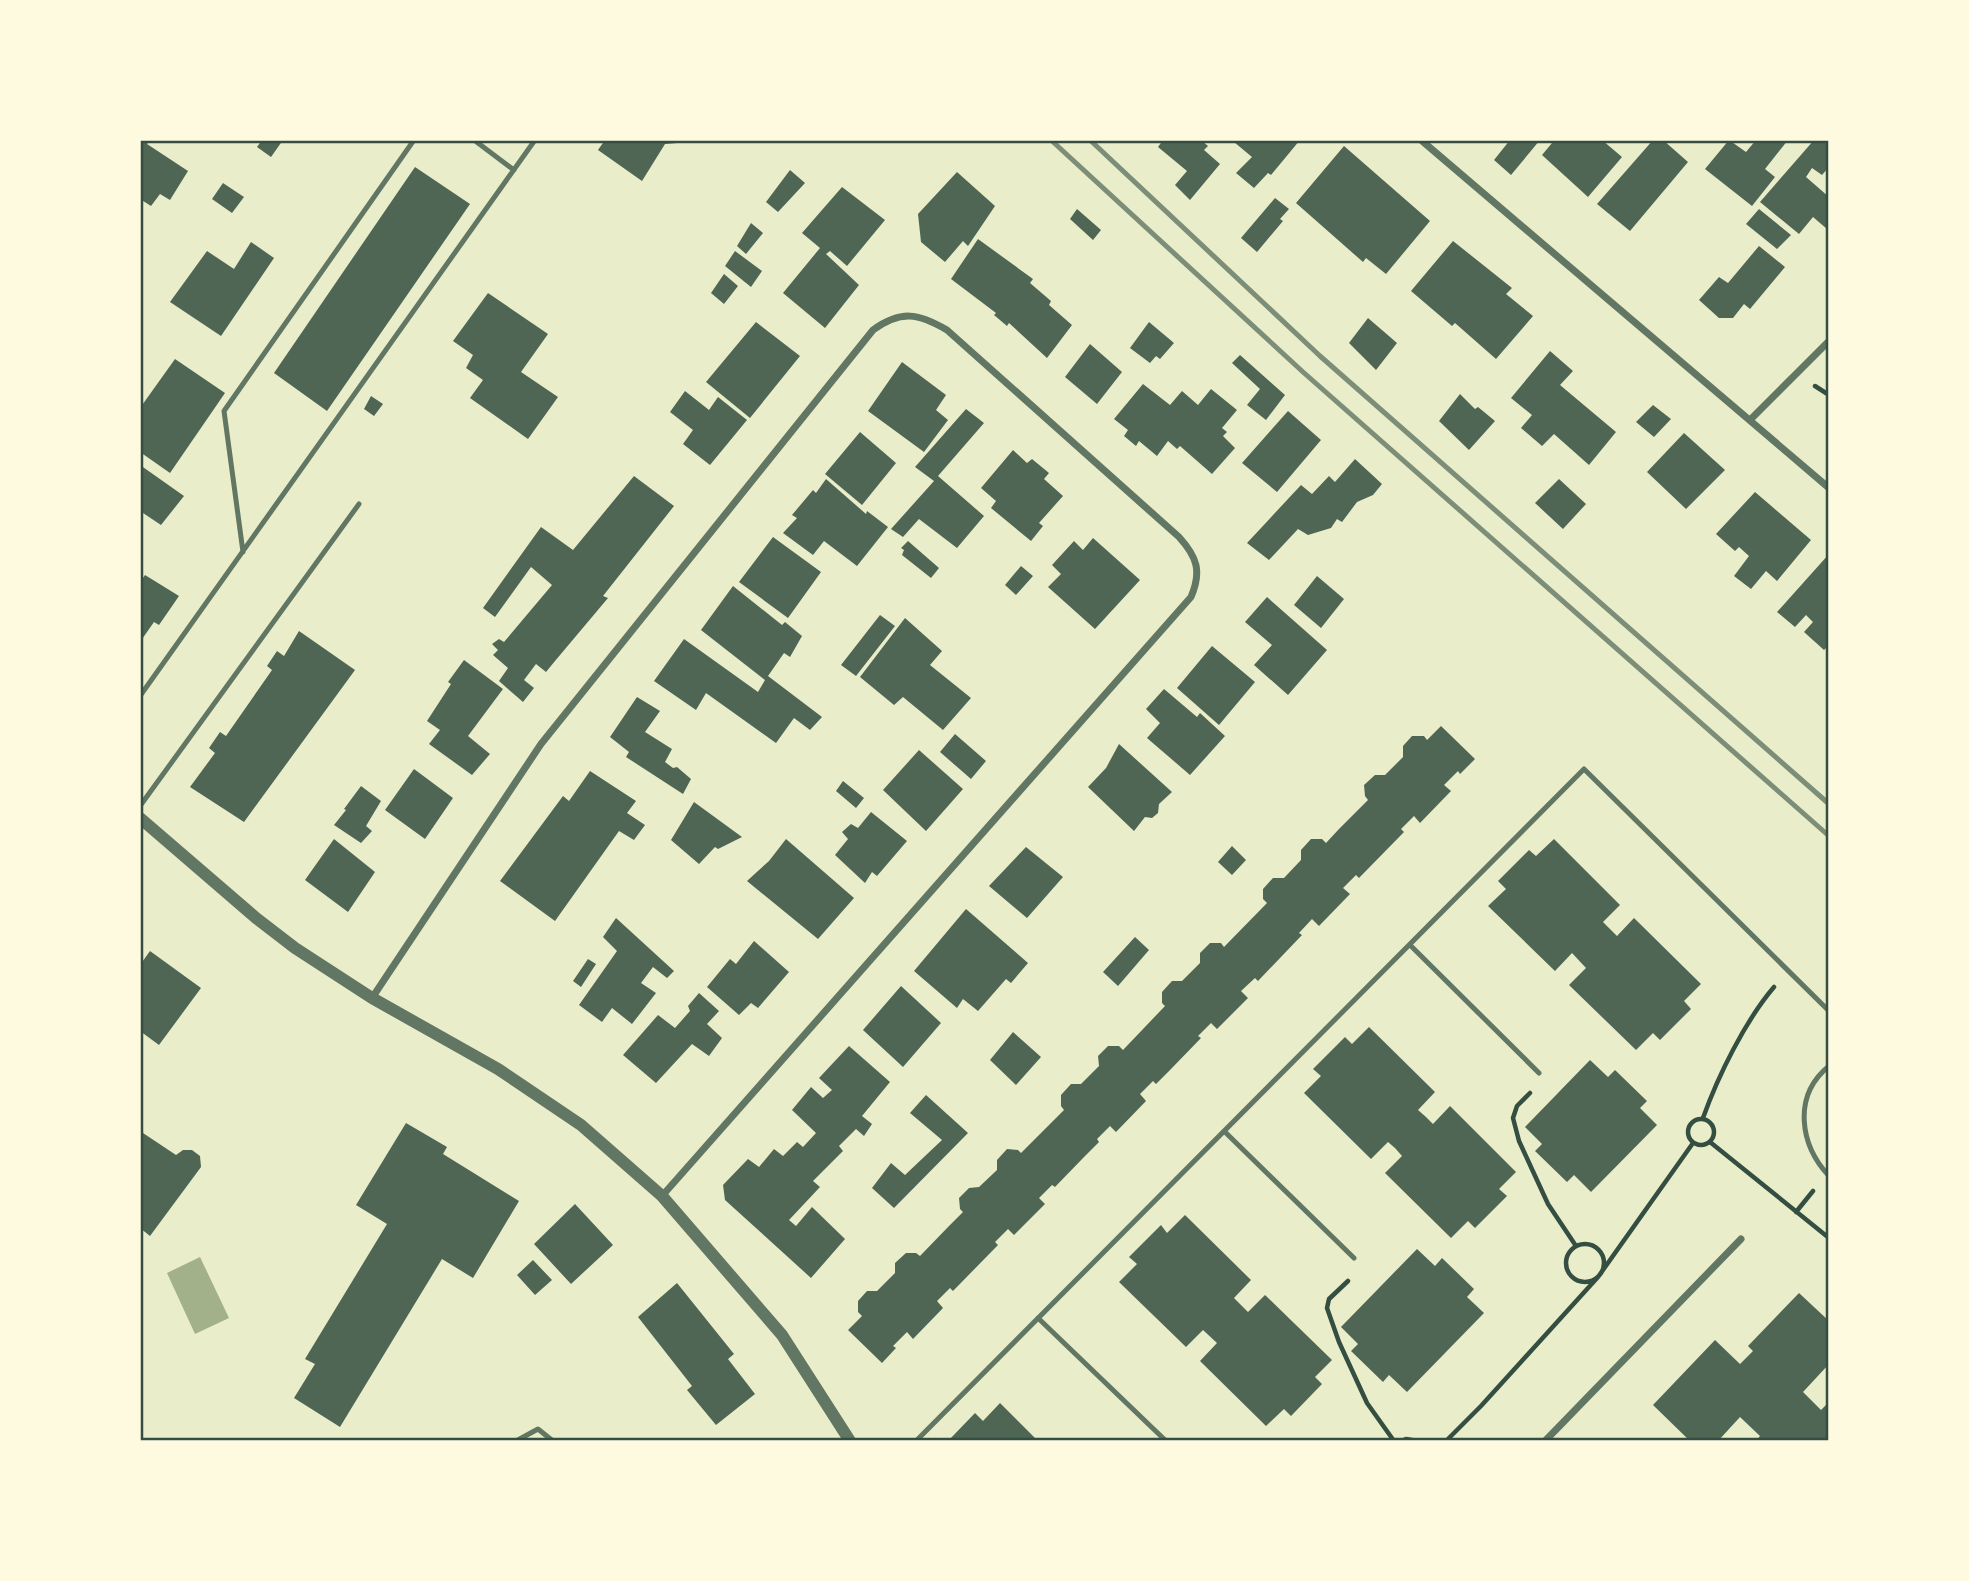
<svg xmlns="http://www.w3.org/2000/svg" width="1969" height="1581" viewBox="0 0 1969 1581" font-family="Quicksand,sans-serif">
<rect width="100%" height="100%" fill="#e9edc9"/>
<path fill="#a3b18a" d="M200 1257 229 1318 195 1334 167 1273Z"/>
<path fill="#4f6655" d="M140 140H150L147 144 188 171 170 200 160 194 151 206 140 199Z
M262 140H283L271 157 257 147Z
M605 140H690V142L665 144 642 181 598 150Z
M1163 140H1201L1208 146 1204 150 1220 164 1190 200 1175 185 1187 171 1158 147Z
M1235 140H1300L1271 175 1268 173 1254 188 1236 173 1252 157 1234 142Z
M1510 140H1540L1511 175 1494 160Z
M1548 140H1602L1622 157 1588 197 1542 155 1552 143Z
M1653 140H1663L1688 162 1630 231 1597 204Z
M1729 140 1746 152 1756 140H1788L1765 169 1775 177 1752 206 1705 169Z
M1814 140H1829V167L1822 175 1812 168 1806 177 1829 197V227L1827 229 1813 217 1799 234 1760 202Z
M1344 146 1430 221 1386 274 1366 258 1363 262 1296 203Z
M415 167 470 204 327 411 274 373Z
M790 170 805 183 778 212 766 202Z
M957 172 995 206 968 246 963 241 945 262 921 242 918 214Z
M223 183 244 197 232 213 212 199Z
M842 187 885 220 847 266 830 251 826 254 859 285 825 328 783 293 820 248 802 233Z
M1275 198 1289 209 1280 219 1283 221 1257 252 1241 238Z
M1077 209 1101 230 1093 240 1070 219Z
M1759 209 1791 235 1777 249 1746 224Z
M751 223 763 233 746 254 737 246Z
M978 239 1033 279 1030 283 1051 301 1049 305 1072 325 1047 358 1009 323 1007 326 994 315 996 313 951 279Z
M1453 241 1512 288 1506 294 1533 316 1496 359 1455 323 1452 326 1411 291Z
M251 242 274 258 221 336 170 302 207 251 234 269Z
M1759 246 1785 267 1750 309 1744 304 1733 318H1719L1699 300 1719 277 1728 283Z
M735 251 762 271 751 287 725 266Z
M724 274 738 286 724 304 711 293Z
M488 293 548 334 521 372 558 397 528 439 470 398 483 380 466 368 473 355 453 341Z
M1368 318 1397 343 1376 370 1349 343Z
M756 322 800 356 750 418 706 382Z
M1149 322 1174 343 1160 359 1156 356 1150 363 1130 348Z
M1090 344 1122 372 1097 404 1065 377Z
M1550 351 1573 371 1560 385 1616 432 1589 465 1554 434 1542 446 1521 428 1532 415 1511 398Z
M1240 355 1285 395 1266 420 1247 405 1260 389 1232 363Z
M175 359 225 393 170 473 140 452V408Z
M902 362 946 395 936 410 948 420 924 452 868 411Z
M1143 384 1170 405 1182 391 1198 405 1211 389 1237 410 1222 428 1227 432 1223 436 1235 448 1212 474 1180 446 1177 449 1168 441 1157 456 1139 441 1136 446 1124 436 1128 430 1114 419Z
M685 391 709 410 718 397 747 420 710 465 683 444 693 430 670 412Z
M1460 394 1475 409 1478 407 1495 421 1469 450 1439 421Z
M371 396 383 404 374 416 364 409Z
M1653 405 1671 419 1654 437 1636 422Z
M966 409 984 423 938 476 984 516 957 548 919 519 903 537 891 529 934 481 915 467Z
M1288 411 1321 440 1277 492 1242 463Z
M860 432 896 463 862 505 825 474Z
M1684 433 1725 470 1686 509 1647 472Z
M1013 450 1027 463 1032 459 1049 473 1044 479 1063 496 1039 523 1043 526 1031 541 991 508 996 501 981 488Z
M1355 459 1382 484 1373 495 1357 502 1342 522 1337 519 1331 528 1308 535 1298 529 1269 560 1247 543 1301 485 1312 494 1329 476 1335 482Z
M140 465 184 496 161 525 140 511Z
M634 476 674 506 603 596 608 598 555 661 546 672 536 664 524 680 534 688 523 702 499 681 508 668 493 655 498 650 492 644 499 639 504 642 552 585 531 567 495 617 483 608 541 527 573 550Z
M826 479 866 514 867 511 888 527 857 566 824 541 813 555 783 533 797 518 792 515 813 490 816 493Z
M1559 479 1586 504 1563 529 1535 503Z
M1755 492 1811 540 1777 581 1766 571 1751 589 1734 576 1749 556 1739 547 1735 551 1716 534Z
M773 537 821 572 788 618 739 582Z
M1093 538 1140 580 1095 629 1048 587 1061 574 1052 565 1074 541 1083 550Z
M908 541 939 568 931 578 902 555 904 550 901 548Z
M1829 554V645L1824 650 1804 632 1813 622 1806 615 1795 627 1777 612Z
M1021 566 1033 576 1016 595 1005 585Z
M145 575 179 596 159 625 154 622 140 642V582Z
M1317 576 1344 599 1321 628 1294 605Z
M733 586 782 625 785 622 802 636 790 657 784 653 768 676 822 717 810 730 794 718 776 743 706 693 696 710 654 681 684 639 758 692 765 680 701 630Z
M1267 597 1327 650 1288 695 1254 665 1272 645 1245 622Z
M880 615 895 626 856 676 841 665Z
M905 618 942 651 930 665 971 698 943 730 903 697 894 705 860 677Z
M299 631 355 670 244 822 190 787 215 753 209 748 220 732 226 736 272 670 267 666 277 651 284 656Z
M1212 646 1255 682 1219 725 1177 688Z
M464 660 503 689 468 736 490 754 472 775 429 744 440 730 427 721 451 684 448 682Z
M1164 689 1197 717 1200 713 1225 736 1190 775 1147 738 1160 723 1146 709Z
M637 697 660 711 645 732 672 749 665 762 673 768 677 767 691 779 683 794 626 757 629 752 610 737Z
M1441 726 1475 759 1460 774 1458 771 1444 785 1451 791 1420 823 1414 816 1401 829 1404 832 1359 878 1356 875 1343 888 1350 894 1319 926 1312 919 1299 933 1302 935 1258 981 1255 978 1241 991 1248 998 1217 1029 1211 1023 1198 1036 1201 1038 1171 1069 1156 1084 1153 1081 1140 1094 1146 1101 1116 1132 1110 1126 1097 1139 1099 1142 1085 1156 1055 1187 1052 1185 1039 1198 1045 1204 1014 1235 1008 1229 995 1242 998 1245 953 1291 950 1288 937 1301 943 1308 913 1339 907 1332 893 1346 896 1348 882 1363 848 1330 862 1316 858 1312V1301L867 1291H877L895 1273V1263L906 1253H916L920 1256 949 1226 963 1212 960 1209 959 1198 969 1188 979 1187 997 1170V1160L1007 1149 1018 1150 1021 1153 1064 1110 1061 1106V1095L1071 1084H1081L1099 1066 1098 1056 1108 1046H1119L1123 1050 1165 1006 1162 1003V992L1172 981H1182L1200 963V953L1210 943H1221L1224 947 1267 903 1263 899V889L1273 878H1284L1301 860V850L1311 839H1322L1326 843 1339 829 1368 800 1365 796 1364 785 1375 775H1385L1403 757V746L1412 736H1424L1427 740Z
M955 734 986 761 971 779 940 752Z
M1119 744 1172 792 1159 804 1158 813 1152 818 1145 817 1134 831 1088 787 1106 768Z
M919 750 963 789 926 831 883 790Z
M414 769 453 798 425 839 385 810Z
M590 771 636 801 627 813 645 825 634 840 619 831 555 921 500 881 563 796 569 801Z
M843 781 864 798 856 808 836 791Z
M361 786 381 801 366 826 372 831 361 843 334 825 346 810 344 809Z
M694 802 742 837 718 849 715 847 699 864 671 840Z
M871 812 907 841 877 876 872 872 865 883 835 855 848 839 842 832 851 824 858 828Z
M334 839 375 872 348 912 305 880Z
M786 839 854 898 818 939 747 881 769 861Z
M1554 839 1620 905 1603 922 1617 936 1634 918 1701 984 1684 1001 1691 1009 1660 1040 1653 1033 1636 1050 1569 985 1586 968 1572 953 1555 971 1488 906 1506 889 1498 881 1529 850 1536 856Z
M1232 846 1246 860 1232 875 1218 862Z
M1026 847 1063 877 1027 918 989 886Z
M966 909 1028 963 1011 983 1006 979 978 1011 963 999 957 1008 914 971Z
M616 918 674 971 667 978 653 967 641 983 656 993 632 1024 612 1008 602 1022 579 1005 617 951 603 937Z
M1135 937 1149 950 1118 986 1103 972Z
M754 941 789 972 758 1008 751 1003 739 1015 707 987 730 959 736 964Z
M150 951 201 988 159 1045 140 1031V965Z
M588 959 596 964 581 987 573 981Z
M901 986 941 1023 903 1067 863 1030Z
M699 993 719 1011 707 1024 722 1038 709 1056 692 1044 656 1083 623 1055 658 1015 675 1028 690 1011 688 1006Z
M1369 1027 1435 1092 1418 1110 1426 1117 1433 1124 1450 1106 1516 1172 1499 1189 1507 1196 1475 1228 1468 1221 1451 1238 1385 1173 1402 1156 1395 1148 1388 1142 1371 1159 1304 1093 1321 1076 1313 1069 1345 1037 1352 1044Z
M1013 1032 1041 1057 1016 1085 990 1060Z
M849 1046 890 1082 862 1116 872 1124 864 1136 856 1129 839 1146 843 1151 813 1181 820 1187 789 1220 796 1226 812 1207 845 1239 811 1278 725 1200 723 1185 748 1159 759 1167 774 1149 783 1156 797 1142 803 1147 816 1133 792 1110 811 1087 823 1098 832 1090 819 1078Z
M1590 1060 1608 1077 1615 1070 1647 1101 1640 1108 1657 1125 1591 1192 1574 1175 1567 1182 1535 1151 1542 1144 1525 1127Z
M926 1095 968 1133 894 1208 872 1188 891 1163 905 1175 942 1140 910 1113Z
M406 1123 447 1147 443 1154 519 1201 473 1278 442 1259 340 1427 294 1398 315 1364 305 1359 387 1224 356 1205Z
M143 1133 176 1155 183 1150H192L200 1156 201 1167 150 1236 140 1228V1137Z
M575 1204 613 1245 571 1284 534 1244Z
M1185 1215 1251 1280 1234 1298 1248 1312 1265 1295 1332 1360 1315 1377 1322 1384 1291 1416 1284 1409 1266 1426 1200 1361 1217 1343 1203 1330 1186 1347 1119 1282 1137 1264 1129 1257 1161 1225 1167 1233Z
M1417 1249 1435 1266 1442 1258 1474 1289 1467 1297 1484 1313 1407 1392 1389 1375 1383 1382 1351 1351 1358 1344 1341 1327Z
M533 1260 552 1280 535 1295 517 1275Z
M677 1283 734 1354 728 1359 755 1394 716 1425 687 1390 692 1386 638 1317Z
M1799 1293 1829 1321V1364L1803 1392 1821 1410 1829 1402V1441H1756L1760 1436 1740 1417 1718 1441H1690L1653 1405 1715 1340 1740 1364 1753 1351 1748 1346Z
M1000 1403 1038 1441H948L975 1413 983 1421Z"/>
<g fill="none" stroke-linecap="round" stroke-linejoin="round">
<path stroke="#344e41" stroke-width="4.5" d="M1815 386 1829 395
M1530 1093 1517 1106 1513 1118 1519 1141 1548 1204 1576 1246
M1703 1118C1718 1076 1745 1021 1774 987
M1688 1132a13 13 0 1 1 26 0a13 13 0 1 1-26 0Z
M1710 1142 1829 1238
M1796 1212 1813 1191
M1566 1263a19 19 0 1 1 38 0a19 19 0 1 1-38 0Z
M1348 1281 1329 1299 1327 1308 1339 1342 1367 1403 1394 1441
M1401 1441 1406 1439 1418 1441
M1446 1441 1481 1406 1598 1277 1693 1143"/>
<path stroke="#617663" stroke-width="5" d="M474 140 514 170
M243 552 224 411 414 140
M140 696 535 140
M140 806 359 504
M1410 945 1539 1073
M1829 1066C1792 1096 1800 1145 1829 1176
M1224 1131 1354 1258
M1038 1318 1166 1441
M516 1441 538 1429 553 1441
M916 1441 1584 769 1829 1011"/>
<path stroke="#617663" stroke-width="7" d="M1421 140 1829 488
M1751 419 1829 341
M372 998 541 744 873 330C901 310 918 313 947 330L1179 537C1197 557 1202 571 1191 597L662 1196
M1545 1441 1741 1239"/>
<path stroke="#617663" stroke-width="12" d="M140 818 256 918 295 948 372 998 498 1069 581 1125 662 1196 782 1335 850 1441"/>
<path stroke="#7c8e77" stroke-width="5" d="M1051 140 1303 372 1829 836
M1090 140 1320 356 1829 804"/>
</g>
<rect width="1969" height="1581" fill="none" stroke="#fefae0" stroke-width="284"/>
<rect x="142" y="142" width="1685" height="1297" fill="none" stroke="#344e41" stroke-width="2.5"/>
</svg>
